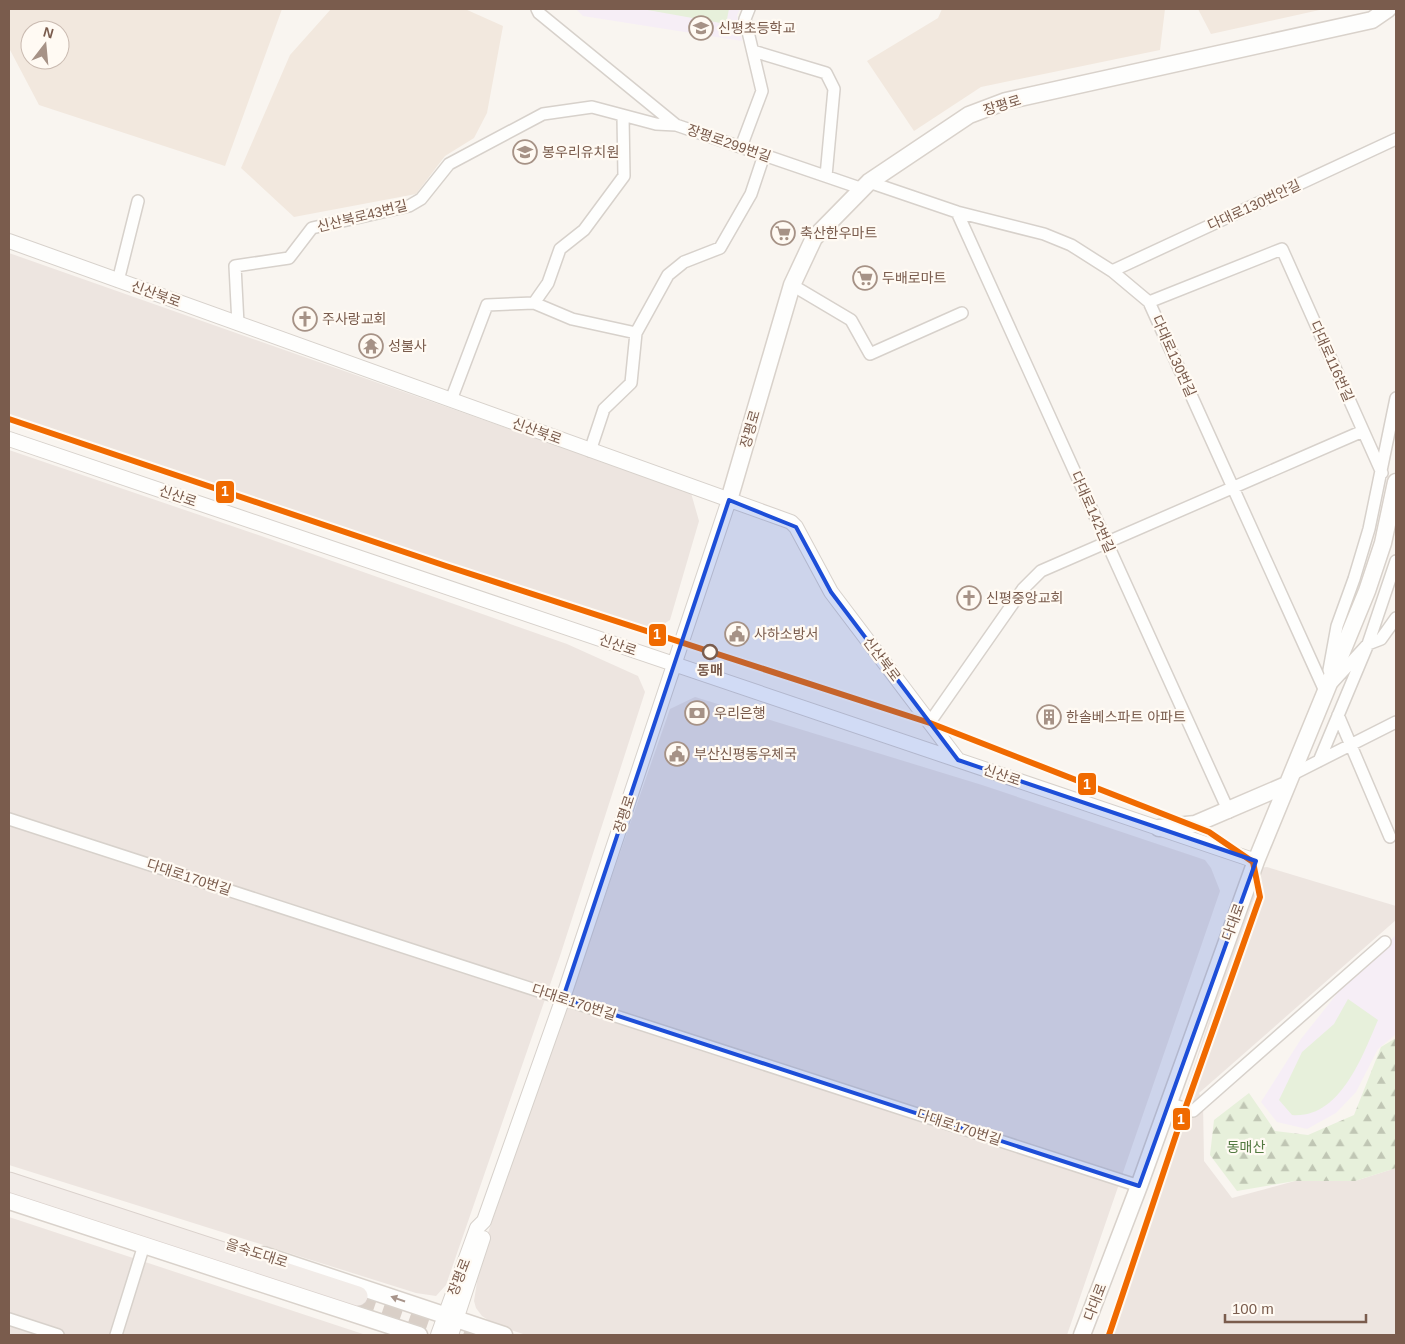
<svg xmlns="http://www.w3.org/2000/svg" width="1405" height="1344" viewBox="0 0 1405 1344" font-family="Arial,'Noto Sans KR',sans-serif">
<defs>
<pattern id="forest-firs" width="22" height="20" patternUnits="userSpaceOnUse" patternTransform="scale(1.25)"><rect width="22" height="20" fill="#e7f0db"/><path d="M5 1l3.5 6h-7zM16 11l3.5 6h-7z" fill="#c0c6b4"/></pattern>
</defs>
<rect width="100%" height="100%" fill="#f9f5f0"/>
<path fill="#f2e8de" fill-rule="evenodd" d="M9 9H282L225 166 39 105 9 48ZM30 30H60V60H30Z
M331 9H465L503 26 487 113 474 138 445 156 416 194 294 217 241 168 290 55Z
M942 9H1165L1160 50 981 87 914 131 867 61 938 18Z
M1198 9H1324L1211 34Z"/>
<path fill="#ede5e0" d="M9 253 691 493 699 521 670 620 647 634 9 421Z
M9 450 264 537 567 644 638 676 645 692 560 956 446 1285 436 1296 416 1293 9 1165Z
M695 697 982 785 1205 860 1211 868 1220 891 1067 1335H526L496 1325 482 1316 476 1308 474 1301 482 1250 670 709Z
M1267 867 1396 906V920L1199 1093 1203 1102 1204 1161 1232 1198 1295 1181H1355L1396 1168V1335H1106L1259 868Z
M9 1217 366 1335H9Z"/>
<path fill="#f6eef6" d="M576 9H740L737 15 742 41 583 16Z
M1396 935V1034L1378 1049 1356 1092 1336 1113 1307 1129 1277 1122 1261 1102 1301 1039 1347 981Z"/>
<path fill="#e7f0db" d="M642 9H729L726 24Z
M1348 999 1378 1020C1362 1057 1340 1119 1292 1115L1279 1100 1302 1052 1334 1024Z"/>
<path fill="url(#forest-firs)" d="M1396 1038V1168L1355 1181H1295L1237 1191 1210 1155 1214 1120 1249 1093 1275 1131 1308 1135 1354 1115 1381 1047Z"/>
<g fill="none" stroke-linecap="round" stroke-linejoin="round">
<path stroke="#d9cfc7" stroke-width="19" stroke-dasharray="19 9" stroke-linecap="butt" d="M358 1296 472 1335"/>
<g stroke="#d7d1cb" stroke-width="14">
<path id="minor" d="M537 9 539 13 676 125
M753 51 826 73 834 89 826 176
M741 147 762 91 745 19 749 9
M869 182 957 212 1044 234 1071 245 1112 271 1149 302 1325 691
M957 212 1229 812
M1112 271 1396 139
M118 281 138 201
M792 285 851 320 870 354 962 313
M1149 302 1282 249 1382 473
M534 303 548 283 560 249 584 230 624 176 623 116
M238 324 235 266 289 258 312 228 409 206 421 199 449 164 543 114 592 107 656 124 676 125 863 189
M451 400 487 305 534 303 572 319 636 333
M590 451 604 409 631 383 636 333 668 275 684 262 720 248 751 194 764 155
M1329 670 1337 626 1354 579 1369 529 1396 398
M1333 682 1368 644 1396 561
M1338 715 1390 837
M930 722 1023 589 1041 571 1363 431
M1319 761 1368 644 1381 639 1396 618
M1291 775 1396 722
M9 819 1139 1186
M1168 1103 1193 1111 1385 942
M9 1319 58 1335
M116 1335 144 1245"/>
</g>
<g stroke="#d7d1cb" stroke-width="16">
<path id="tertiary" d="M9 241 791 522 796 527 831 592 958 760
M9 439 1256 861
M438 1335 477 1228 484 1221 563 998 729 500
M451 1335 483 1238"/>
</g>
<g stroke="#d9d2cb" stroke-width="19">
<path id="secondary" d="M729 500 792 285 814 238 869 182 969 115 1006 101 1372 20 1388 9
M1159 828 1195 824 1286 785
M9 1201 419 1335
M264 1255 504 1335
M1082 1335 1139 1186 1256 861 1367 591 1383 543 1396 482"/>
</g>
<g stroke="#dad1cc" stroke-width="21">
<path id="trunk" d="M9 1182 358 1296"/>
</g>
<use href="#minor" stroke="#fefefd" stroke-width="11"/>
<use href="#tertiary" stroke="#fefefd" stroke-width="14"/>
<use href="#secondary" stroke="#fefefd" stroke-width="16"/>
<use href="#trunk" stroke="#f2ece8" stroke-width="19"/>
<g stroke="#fffaf3" stroke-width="10">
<path id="metro-1" d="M9 419 446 566 930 723 1209 832 1253 862 1260 897 1179 1126 1109 1335"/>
</g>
<use href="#metro-1" stroke="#f06a00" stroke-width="6"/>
</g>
<defs><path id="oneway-solid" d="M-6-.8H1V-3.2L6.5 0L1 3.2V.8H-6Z" transform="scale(1.25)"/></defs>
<use fill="#a8958b" href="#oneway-solid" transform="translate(398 1299) rotate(-161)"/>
<path fill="#1d4ed8" fill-opacity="0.2" stroke="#1d4ed8" stroke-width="4" stroke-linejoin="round" d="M729 500 796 527 831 592 958 760 1256 861 1139 1186 563 998Z"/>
<defs>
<g id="school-ring" transform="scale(1.25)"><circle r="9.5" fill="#fffaf3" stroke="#a69286" stroke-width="1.5"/><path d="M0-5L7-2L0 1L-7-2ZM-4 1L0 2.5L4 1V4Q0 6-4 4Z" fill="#a69286"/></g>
<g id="supermarket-ring" transform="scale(1.25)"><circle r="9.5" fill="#fffaf3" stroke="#a69286" stroke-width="1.5"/><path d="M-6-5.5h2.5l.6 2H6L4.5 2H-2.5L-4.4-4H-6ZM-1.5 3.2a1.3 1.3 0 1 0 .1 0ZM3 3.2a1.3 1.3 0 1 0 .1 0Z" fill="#a69286"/></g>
<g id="church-ring" transform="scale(1.25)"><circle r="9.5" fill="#fffaf3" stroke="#a69286" stroke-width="1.5"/><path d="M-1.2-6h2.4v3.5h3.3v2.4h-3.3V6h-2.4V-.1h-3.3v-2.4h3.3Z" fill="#a69286"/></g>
<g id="temple-ring" transform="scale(1.25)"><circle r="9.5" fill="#fffaf3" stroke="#a69286" stroke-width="1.5"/><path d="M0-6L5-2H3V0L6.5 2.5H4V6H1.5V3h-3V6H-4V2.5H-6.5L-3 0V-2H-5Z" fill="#a69286"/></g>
<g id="civic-ring" transform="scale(1.25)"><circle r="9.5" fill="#fffaf3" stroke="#a69286" stroke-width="1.5"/><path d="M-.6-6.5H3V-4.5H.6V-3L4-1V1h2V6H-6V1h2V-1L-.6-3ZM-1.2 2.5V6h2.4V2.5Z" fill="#a69286"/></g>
<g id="bank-ring" transform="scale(1.25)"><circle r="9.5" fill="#fffaf3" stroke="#a69286" stroke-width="1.5"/><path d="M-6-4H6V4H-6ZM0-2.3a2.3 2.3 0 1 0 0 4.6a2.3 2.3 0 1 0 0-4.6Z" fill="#a69286"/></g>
<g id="building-ring" transform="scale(1.25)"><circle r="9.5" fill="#fffaf3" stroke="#a69286" stroke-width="1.5"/><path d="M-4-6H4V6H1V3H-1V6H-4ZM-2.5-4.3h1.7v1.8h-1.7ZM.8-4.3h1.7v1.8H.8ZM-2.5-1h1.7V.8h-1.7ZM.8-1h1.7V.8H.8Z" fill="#a69286"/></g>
</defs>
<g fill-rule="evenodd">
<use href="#school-ring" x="701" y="28"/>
<use href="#school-ring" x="525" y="152"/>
<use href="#supermarket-ring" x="783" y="233"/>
<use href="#supermarket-ring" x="865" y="278"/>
<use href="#church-ring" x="305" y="319"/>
<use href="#temple-ring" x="371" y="346"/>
<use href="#church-ring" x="969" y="598"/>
<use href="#civic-ring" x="737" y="634"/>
<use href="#bank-ring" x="697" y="713"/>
<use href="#building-ring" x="1049" y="717"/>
<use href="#civic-ring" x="677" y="754"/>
</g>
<circle fill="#fffaf3" stroke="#7a5c4d" stroke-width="2.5" cx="710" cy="652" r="7"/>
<g text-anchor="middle" stroke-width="4.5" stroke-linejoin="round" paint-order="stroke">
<g font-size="14" fill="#7a5c4d" stroke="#fffaf3" text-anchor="start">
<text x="718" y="33">신평초등학교</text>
<text x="542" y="157">봉우리유치원</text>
<text x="800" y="238">축산한우마트</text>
<text x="882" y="283">두배로마트</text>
<text x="322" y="324">주사랑교회</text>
<text x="388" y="351">성불사</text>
<text x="986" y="603">신평중앙교회</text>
<text x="754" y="639">사하소방서</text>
<text x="714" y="718">우리은행</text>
<text x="1066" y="722">한솔베스파트 아파트</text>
<text x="694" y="759">부산신평동우체국</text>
</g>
<g font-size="14" fill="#7a5c4d" stroke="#fffaf3">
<text transform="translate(1002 105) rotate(-17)" y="5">장평로</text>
<text transform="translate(729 143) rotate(19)" y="5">장평로299번길</text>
<text transform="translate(1254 205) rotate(-25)" y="5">다대로130번안길</text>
<text transform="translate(362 216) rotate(-14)" y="5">신산북로43번길</text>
<text transform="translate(156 294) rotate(20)" y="5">신산북로</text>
<text transform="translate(1174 356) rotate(66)" y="5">다대로130번길</text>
<text transform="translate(1332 361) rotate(66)" y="5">다대로116번길</text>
<text transform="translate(750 429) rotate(-74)" y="5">장평로</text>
<text transform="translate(537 431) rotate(20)" y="5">신산북로</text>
<text transform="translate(178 496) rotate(19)" y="5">신산로</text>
<text transform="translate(1093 512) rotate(66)" y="5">다대로142번길</text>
<text transform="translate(618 645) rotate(19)" y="5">신산로</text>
<text transform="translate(882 659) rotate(53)" y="5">신산북로</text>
<text transform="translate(1002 775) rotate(19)" y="5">신산로</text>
<text transform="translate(624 814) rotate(-72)" y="5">장평로</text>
<text transform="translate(189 877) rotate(18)" y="5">다대로170번길</text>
<text transform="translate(1233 922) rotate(-70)" y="5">다대로</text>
<text transform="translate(574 1002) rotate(18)" y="5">다대로170번길</text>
<text transform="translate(959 1127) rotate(18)" y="5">다대로170번길</text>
<text transform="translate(257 1253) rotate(18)" y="5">을숙도대로</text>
<text transform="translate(459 1277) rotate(-69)" y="5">장평로</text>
<text transform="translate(1095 1302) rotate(-69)" y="5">다대로</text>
</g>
<g font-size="14" font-weight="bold" fill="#7a5c4d" stroke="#fffaf3">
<text x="710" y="675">동매</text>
</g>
<g font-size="14" fill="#537a41" stroke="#fffaf3">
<text x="1246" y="1152">동매산</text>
</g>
</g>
<g stroke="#fffaf3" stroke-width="2">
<rect x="215" y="480" width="20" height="24" rx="5" fill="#f06a00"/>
<rect x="648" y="623" width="19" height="24" rx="5" fill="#f06a00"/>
<rect x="1077" y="772" width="20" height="24" rx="5" fill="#f06a00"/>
<rect x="1172" y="1107" width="19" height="24" rx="5" fill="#f06a00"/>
</g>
<g font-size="14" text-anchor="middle" font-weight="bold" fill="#fff">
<text x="225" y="496">1</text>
<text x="657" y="639">1</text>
<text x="1087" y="789">1</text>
<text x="1181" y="1124">1</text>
</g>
<rect width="1405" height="1344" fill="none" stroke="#7a5c4d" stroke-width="20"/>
<g transform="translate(45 45) rotate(16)"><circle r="24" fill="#fffaf3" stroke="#cabbb1"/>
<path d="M0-4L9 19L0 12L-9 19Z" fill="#a69286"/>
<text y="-8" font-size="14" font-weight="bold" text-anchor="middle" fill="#7a5c4d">N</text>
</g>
<path d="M1225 1314v8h141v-8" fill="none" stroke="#7a5c4d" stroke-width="2.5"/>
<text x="1232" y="1314" font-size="15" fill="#7a5c4d" stroke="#fffaf3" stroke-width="4" paint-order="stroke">100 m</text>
</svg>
